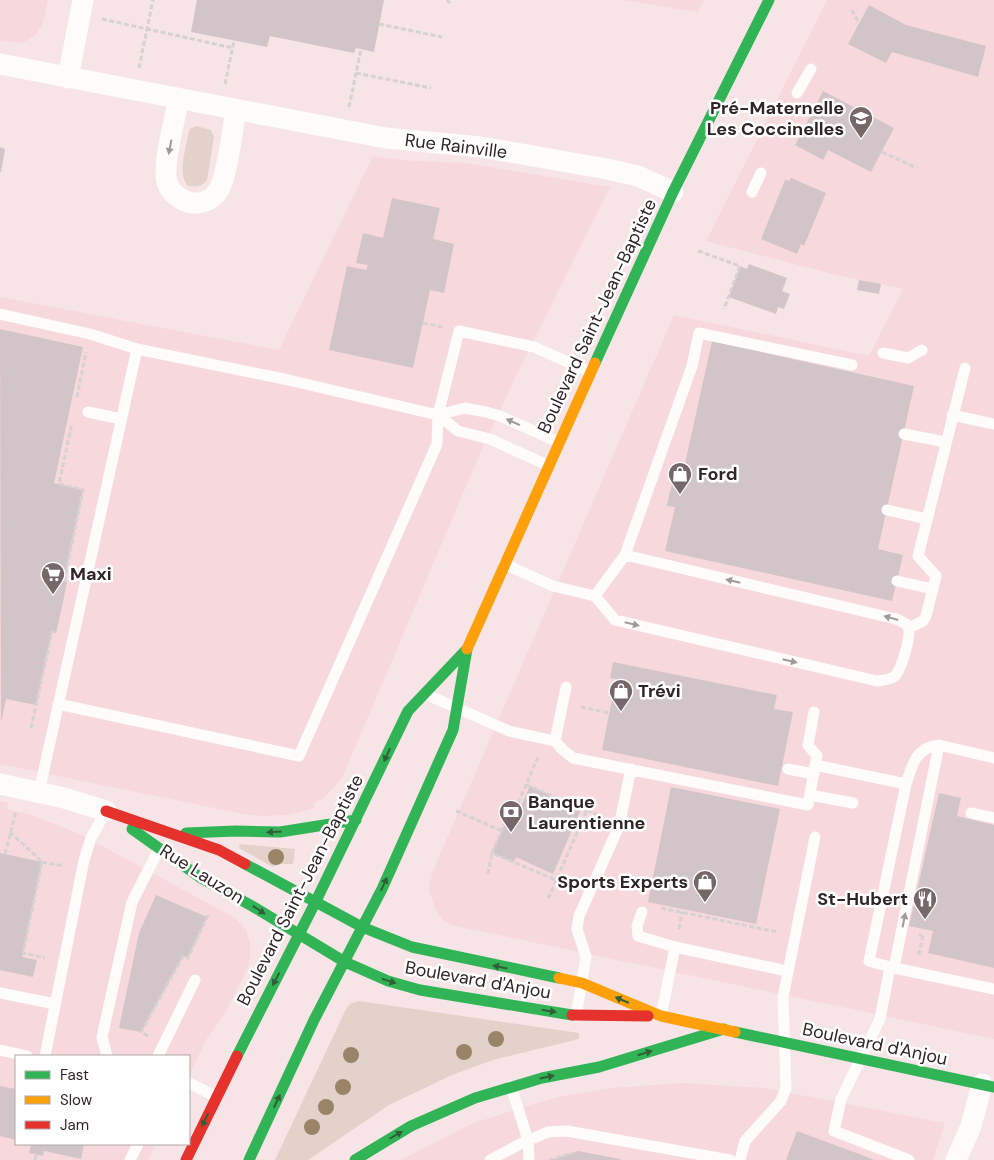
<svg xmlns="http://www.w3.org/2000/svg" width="994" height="1160" viewBox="0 0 994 1160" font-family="'DM Sans',sans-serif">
<rect width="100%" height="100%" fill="#f6e4e7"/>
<path fill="#f7d8dd" d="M0 0H48L42 25 37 33 30 39 21 43 0 40Z
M623 0H704L698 12Z
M827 0H994V1039L451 925 442 919 436 911 429 890 432 873 674 315 869 356 903 289 837 275 706 241Z
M373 156 399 160 465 163 610 187 514 380 482 449 342 778 324 798 313 803 315 808 287 815 263 816 243 814 0 764V297L279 350Z
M0 801 9 803 7 809 32 815 80 834 235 918 246 929 250 944V958L246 972 224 1015 205 1041 189 1077V1056H16V1144H156L148 1160H0Z
M683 1083 764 1088 945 1123 933 1160H401L471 1124 533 1104 559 1097 611 1088Z"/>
<path fill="#e2d2c9" d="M196 126 211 130 214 137 207 180C201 187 196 187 188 186 177 173 186 150 188 135L190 129Z
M240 844 295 849 293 864H279L273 867 239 848Z
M359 1001 579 1033V1039L493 1060 452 1075 389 1105 308 1160H275L346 1009 351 1003Z"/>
<path fill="#d2c5ca" d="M197 0H384L374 52 356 48 354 53 270 36 267 47 191 32Z
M869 5 906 25 986 46 978 77 892 52 886 63 848 44Z
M823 91 894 128 871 172 828 150 823 160 795 145Z
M0 147 5 149 1 172H0Z
M791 178 826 193 804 246 801 244 797 254 761 239 785 180 789 181Z
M392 198 440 208 433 239 454 244 444 293 430 290 413 368 329 350 347 266 366 270 368 265 356 263 363 233 383 238Z
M749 264 787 278 782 291 790 294 784 309 778 307 776 314 729 297 740 266 747 269Z
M859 280 881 284 879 294 857 290Z
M0 329 83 347 54 483 83 490 64 581 67 582 63 602 56 633 52 632 36 705 6 699 1 723Z
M712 341 914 386 878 549 903 555 892 601 665 551 675 507 667 506 669 496 672 485 680 486Z
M613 662 777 695 774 709 793 712 778 786 602 750 616 679 610 678Z
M530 786 581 809 553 874 516 857 514 862 492 853 505 823 512 826Z
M671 787 780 809 756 924 648 902Z
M939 793 961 798 957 816 994 825V968L928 953 933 931 909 926Z
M0 853 42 862 22 957 37 960 33 977 0 970Z
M156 895 207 917 188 958 183 956 141 1032 119 1028 139 933Z
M0 1086 16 1089V1140L0 1136Z
M797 1131 862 1155 874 1160H786Z
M31 1144H84L81 1159 44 1151 43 1156 29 1153Z
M578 1151 620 1159V1160H551Z"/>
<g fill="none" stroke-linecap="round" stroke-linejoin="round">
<path stroke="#d6d1d2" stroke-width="3" stroke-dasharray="5 2.5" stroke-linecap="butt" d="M447 0 450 3
M852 10 859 24
M102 19 233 48
M379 24 442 37
M139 68 153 0
M356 73 431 88
M225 84 234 41
M349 107 361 49
M882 152 917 168
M698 251 740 266 724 309
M423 323 442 327
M77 397 86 352
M64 581 83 490 59 484 72 423
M581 707 609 713
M31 728 52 632H55
M538 757 509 824 505 823 492 853 556 880
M526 785 587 810 547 901
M587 810 602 817
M456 811 502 831
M10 832 42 862 23 953 45 958
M5 854 16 811
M42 862 64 866
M488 874 492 853
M661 908 777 932
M679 929 682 912
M919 955 923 935H919
M148 1036 141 1032 183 956 188 958 209 913
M35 1160 36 1155
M549 1160 573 1153"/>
<path stroke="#fefbfb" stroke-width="11" d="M797 93 811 69
M752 192 761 173
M0 314 90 334 137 349
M883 353 908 358 922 350
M88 412 121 419
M438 415 465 408 486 412 500 416 558 442
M952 415 994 424
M904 434 945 442
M887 510 927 519
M504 564 553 586 595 596 615 620 877 681C883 680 890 680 895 676 901 670 912 635 908 627 906 622 900 621 896 619L625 555
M897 581 933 589
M595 596 625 555 692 366 699 333 852 365
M909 628 923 621 926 616 936 576 918 556 965 368
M425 694 509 731 555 741 566 687
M58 704 299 756 437 444 438 415 459 331 534 347 590 372
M814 712 808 745 817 756 815 765
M555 741 563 750 573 758 808 805 815 765 906 784
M994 758 939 745C916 747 912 765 906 784L869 961 890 967 994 989
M788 769 814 774
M39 792 137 349 284 379 438 415 458 431 490 439 547 465
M810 795 853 803
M971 813 994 818
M642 912 637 926 638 936 675 947
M890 967 880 1019 841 1099 834 1131 909 1160
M894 968 939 745
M0 993 55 1004
M576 1016 586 957 577 929 579 916 619 826 631 769
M661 1016 675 947 787 971
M0 1050 27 1056
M45 1056 84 860 91 838 106 811
M107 1056 102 1037 132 902 159 849
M158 1056 195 980
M189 1083 217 1097
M511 1086 528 1140 529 1160
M130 1160 138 1144
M490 1160 522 1143 548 1132 567 1131 730 1160
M740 1160 745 1141 781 1101 786 1088 783 997 815 837"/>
<path stroke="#fefbfb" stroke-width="21" d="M0 64 386 138 481 147 607 169 638 176 673 192
M68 78 83 0
M179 99C175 118 162 166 167 182 170 193 181 201 192 203 202 204 212 200 218 191 227 178 233 127 236 109
M0 784 64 798 106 811
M956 1160 971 1126 982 1084"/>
<path stroke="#30b455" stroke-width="11" d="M595 363 673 192 769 0
M132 829 201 878 252 906 345 962 388 981 420 990 572 1015
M186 833 236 831 280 832 356 820
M245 864 362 927 412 947 559 978
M735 1032 994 1087
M237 1056 315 903 408 711 466 650
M249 1160 314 1020 382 889 453 730 467 649
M355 1160 411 1126 475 1098 542 1078 599 1067 724 1029"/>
<path stroke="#ff9f0a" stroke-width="11" d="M467 649 595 363
M559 978 582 983 661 1016 735 1032"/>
<path stroke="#e5322d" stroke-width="11" d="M106 811 219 850 245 864
M572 1015 648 1016
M186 1160 237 1056"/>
</g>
<g fill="#9a8468">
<circle cx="276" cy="857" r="8"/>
<circle cx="496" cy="1039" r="8"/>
<circle cx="464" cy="1052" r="8"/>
<circle cx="351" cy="1055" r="8"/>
<circle cx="343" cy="1087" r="8"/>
<circle cx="326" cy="1107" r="8"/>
<circle cx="312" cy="1127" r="8"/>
</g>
<defs><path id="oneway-solid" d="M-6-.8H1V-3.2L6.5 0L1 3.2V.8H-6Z" transform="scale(1.25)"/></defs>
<g fill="#a19a9b">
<use href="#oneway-solid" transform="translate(170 147) rotate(101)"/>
<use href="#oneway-solid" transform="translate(513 422) rotate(-156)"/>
<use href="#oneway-solid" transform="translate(733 581) rotate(-167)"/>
<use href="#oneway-solid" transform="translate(891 618) rotate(-164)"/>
<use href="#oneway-solid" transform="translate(632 624) rotate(13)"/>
<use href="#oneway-solid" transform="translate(790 661) rotate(13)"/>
<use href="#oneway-solid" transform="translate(904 920) rotate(-79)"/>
</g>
<g fill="#305e39">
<use href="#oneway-solid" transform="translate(387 755) rotate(115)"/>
<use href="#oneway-solid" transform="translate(274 832) rotate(177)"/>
<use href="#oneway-solid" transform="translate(384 884) rotate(-65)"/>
<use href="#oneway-solid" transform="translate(259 910) rotate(34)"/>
<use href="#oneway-solid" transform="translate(500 967) rotate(-168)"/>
<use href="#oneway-solid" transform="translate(276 979) rotate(118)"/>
<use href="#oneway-solid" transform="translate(389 981) rotate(18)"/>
<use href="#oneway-solid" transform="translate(622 1000) rotate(-157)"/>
<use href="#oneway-solid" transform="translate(549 1011) rotate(9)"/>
<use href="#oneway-solid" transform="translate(645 1053) rotate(-17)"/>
<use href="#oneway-solid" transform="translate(547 1077) rotate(-12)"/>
<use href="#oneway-solid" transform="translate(277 1101) rotate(-65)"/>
<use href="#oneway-solid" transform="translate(205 1120) rotate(116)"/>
<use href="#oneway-solid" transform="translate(396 1135) rotate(-30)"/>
</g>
<defs>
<g id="school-pin" transform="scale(1.25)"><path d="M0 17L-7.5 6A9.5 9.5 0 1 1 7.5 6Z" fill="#75676a" stroke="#fff"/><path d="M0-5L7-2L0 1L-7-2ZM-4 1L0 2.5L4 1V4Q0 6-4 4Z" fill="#fff"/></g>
<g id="shop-pin" transform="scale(1.25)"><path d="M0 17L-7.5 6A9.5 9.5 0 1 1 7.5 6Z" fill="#75676a" stroke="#fff"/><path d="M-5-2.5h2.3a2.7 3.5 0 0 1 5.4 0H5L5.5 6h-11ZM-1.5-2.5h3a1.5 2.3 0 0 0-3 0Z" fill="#fff"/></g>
<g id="supermarket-pin" transform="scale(1.25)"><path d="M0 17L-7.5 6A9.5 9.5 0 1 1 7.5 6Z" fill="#75676a" stroke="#fff"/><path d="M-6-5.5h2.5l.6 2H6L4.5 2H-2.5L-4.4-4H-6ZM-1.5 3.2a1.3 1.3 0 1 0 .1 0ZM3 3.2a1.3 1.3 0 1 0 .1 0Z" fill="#fff"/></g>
<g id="bank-pin" transform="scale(1.25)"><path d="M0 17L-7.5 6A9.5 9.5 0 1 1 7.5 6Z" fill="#75676a" stroke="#fff"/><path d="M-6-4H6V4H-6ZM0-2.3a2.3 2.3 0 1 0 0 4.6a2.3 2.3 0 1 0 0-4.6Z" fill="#fff"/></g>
<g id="restaurant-pin" transform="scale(1.25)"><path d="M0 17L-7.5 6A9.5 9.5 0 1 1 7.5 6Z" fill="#75676a" stroke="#fff"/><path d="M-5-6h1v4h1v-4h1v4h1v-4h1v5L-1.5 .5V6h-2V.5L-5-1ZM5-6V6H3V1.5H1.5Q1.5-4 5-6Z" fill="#fff"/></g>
</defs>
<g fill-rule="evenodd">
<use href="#school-pin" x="861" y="118"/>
<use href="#shop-pin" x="680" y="474"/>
<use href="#supermarket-pin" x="53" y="574"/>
<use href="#shop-pin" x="621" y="691"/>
<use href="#bank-pin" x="511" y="812"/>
<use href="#shop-pin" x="705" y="882"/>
<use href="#restaurant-pin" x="925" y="899"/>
</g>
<g text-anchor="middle" stroke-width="5" stroke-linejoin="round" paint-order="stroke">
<g font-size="18" font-weight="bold" fill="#302426" stroke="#fff" text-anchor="start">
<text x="844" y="114" text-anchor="end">Pré-Maternelle<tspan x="844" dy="21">Les Coccinelles</tspan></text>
<text x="698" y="480">Ford</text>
<text x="70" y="580">Maxi</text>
<text x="638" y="697">Trévi</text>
<text x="528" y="808">Banque<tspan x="528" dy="21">Laurentienne</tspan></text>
<text x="688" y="888" text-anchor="end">Sports Experts</text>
<text x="908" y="905" text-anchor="end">St-Hubert</text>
</g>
<g font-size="18" fill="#302426" stroke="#fff">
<text transform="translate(456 146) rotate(7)" y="6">Rue Rainville</text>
<text transform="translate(597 316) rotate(-65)" y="6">Boulevard Saint-Jean-Baptiste</text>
<text transform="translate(202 874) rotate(32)" y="6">Rue Lauzon</text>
<text transform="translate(300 890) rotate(-63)" y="6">Boulevard Saint-Jean-Baptiste</text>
<text transform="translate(478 980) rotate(10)" y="6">Boulevard d'Anjou</text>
<text transform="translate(875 1044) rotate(12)" y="6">Boulevard d'Anjou</text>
</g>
</g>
<rect x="15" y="1055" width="175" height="90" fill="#ffffff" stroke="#aca7a8"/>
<rect x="25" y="1071" width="25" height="8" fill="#30b455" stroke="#aca7a8"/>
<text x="60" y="1080" font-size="15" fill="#302426">Fast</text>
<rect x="25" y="1096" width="25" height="8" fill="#ff9f0a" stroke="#aca7a8"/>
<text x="60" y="1105" font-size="15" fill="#302426">Slow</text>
<rect x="25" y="1121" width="25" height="8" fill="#e5322d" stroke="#aca7a8"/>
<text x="60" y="1130" font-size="15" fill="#302426">Jam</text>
</svg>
